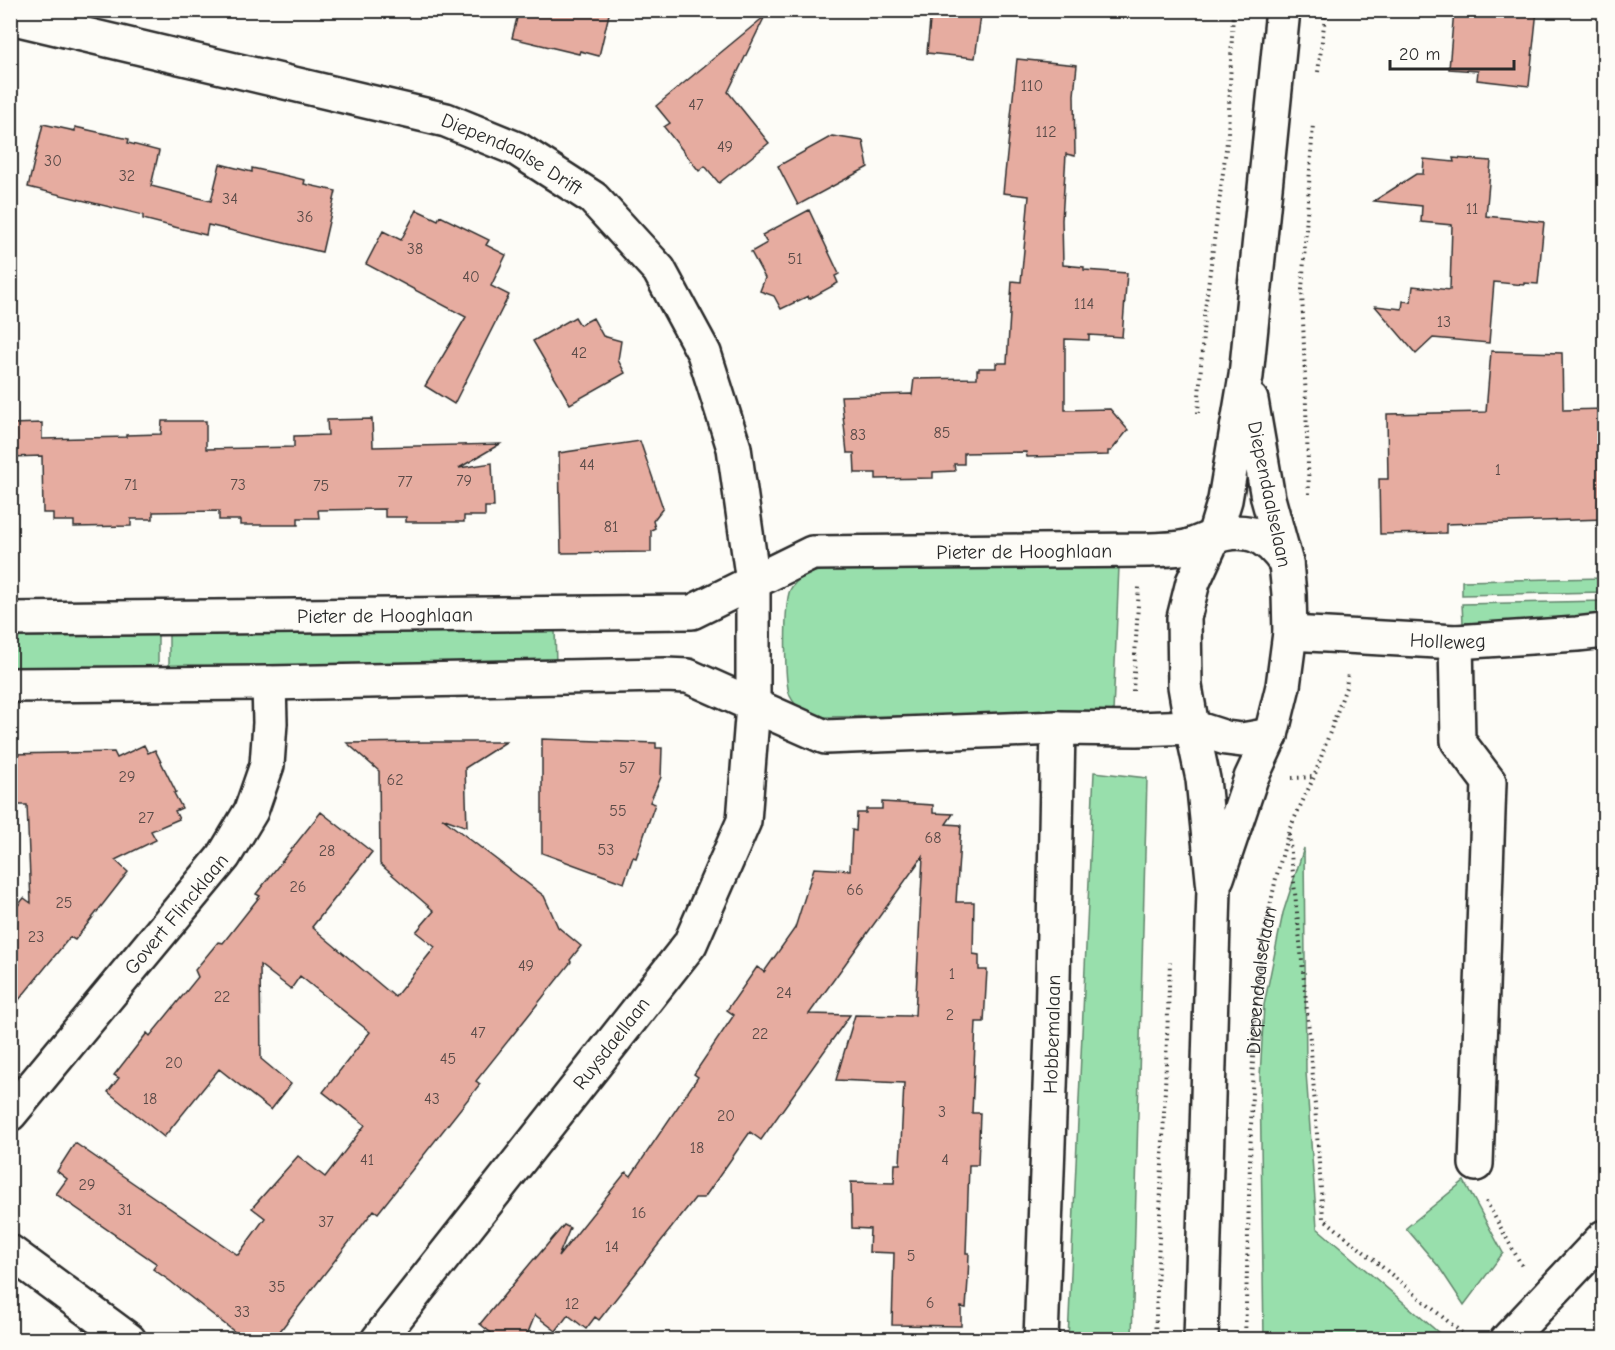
<svg xmlns="http://www.w3.org/2000/svg" width="1615" height="1350" viewBox="0 0 1615 1350" font-family="'Comic Neue',sans-serif">
<rect width="100%" height="100%" fill="#fdfcf7"/>
<filter id="ink" filterUnits="userSpaceOnUse"><feTurbulence type="fractalNoise" baseFrequency=".0167" numOctaves="2"/><feDisplacementMap in="SourceGraphic" scale="12" xChannelSelector="R" yChannelSelector="G"/><feConvolveMatrix kernelMatrix="1 2 1 2 8 2 1 2 1" color-interpolation-filters="sRGB"/></filter>
<g filter="url(#ink)">
<path fill="#98dfac" stroke="#62856c" stroke-width="1.5" d="M1119 566 1113 713 824 717C809 716 797 710 790 696 784 682 784 604 790 590 797 577 811 572 825 570Z
M1604 578V592L1462 595V581Z
M1604 601V615L1530 621 1463 623 1462 604Z
M555 629 556 664 169 669V634Z
M158 635V669L11 671 10 637Z
M1094 772 1147 778 1132 1339H1068Z
M1304 848 1306 1072 1317 1228 1446 1339H1264L1260 1077 1264 1005 1283 913Z
M1464 1181 1503 1253 1464 1305 1439 1267 1406 1228Z"/>
<path fill="#e6aca0" stroke="#2b2b2b" stroke-width="1.5" d="M519 10H610L599 56 580 51 579 54 512 38Z
M931 10 981 15 975 58 927 53Z
M1454 10H1537L1529 86 1477 80 1478 71 1449 69Z
M765 16 728 92 769 143 719 183 705 166 699 171 664 127 670 123 656 106Z
M1017 59 1077 65 1074 95 1075 156 1066 154 1062 220 1063 265 1084 267V270L1127 273 1122 337 1089 335V340L1065 339V410L1110 409 1128 430 1111 451H1108V455L1027 457 1026 452 964 453V464H954L955 471 933 472V478L876 479V473H855L854 453H847L841 396 911 394 912 395 914 379 977 378V370H979V368H996V363H1007L1012 281 1021 282 1029 196 1003 193Z
M43 124 75 131V127L129 139 128 143 159 151 151 186 211 201 220 164 252 172V168L279 174 305 180 304 184 336 191 322 252 208 225 206 235 143 219V215L28 187Z
M832 136 863 141 868 167 798 205 778 166Z
M1453 158 1491 161 1486 216 1544 222 1538 284 1524 283V285L1494 282 1489 343 1433 338 1416 354 1375 306 1402 309 1403 301 1411 302 1413 286 1450 290 1452 225 1421 222 1422 206 1374 201 1416 174H1423L1424 159 1454 162Z
M417 210 438 220 440 216 489 240 486 245 506 255 491 286 509 295 454 404 425 386 466 317 366 264 383 231 401 240Z
M809 210 839 274 835 276 838 283 809 299 808 296 781 309 774 296 760 291 765 278 751 252 767 243 762 235Z
M575 317 580 325 593 318 603 336 621 341 618 360 625 373 570 404 533 341Z
M1491 351 1562 353 1563 410 1605 409V519L1446 524V533L1380 534 1379 479H1388L1387 414 1486 412Z
M372 419 373 447 500 444 459 468 492 463 494 507H485V516H464V522H406V517H385V509L318 510 319 518H298V525H240V520H219V511L153 512V519H131V526L74 527V521H53V513H43L42 456 10 457V424L42 423V439L126 437V435L161 434 162 421H206V449L294 447V436L328 435 327 420Z
M640 441 663 508 653 521 655 528 651 530V552L561 553 559 453Z
M542 739 656 743V748H662L661 777 650 802 655 804 636 858 633 857 624 883 542 853Z
M424 742H506L465 768 467 827 442 818 544 896 558 927 581 946 570 960 571 962 476 1081 480 1084 378 1213 374 1210 273 1340H245L170 1281 153 1269 157 1264 56 1194 67 1179 57 1171 75 1143 238 1255 265 1218 252 1208 298 1156 325 1177 365 1125 323 1092 370 1032 300 976 291 989 260 965 261 1059 291 1084 271 1110 219 1069 164 1137 108 1092 119 1078 114 1075 147 1033 150 1036 198 977 195 970 218 942 223 943 260 896 256 894 321 812 372 852 312 927 395 997 435 947 416 932 434 911 380 864 379 771 347 743Z
M144 745 148 753 155 750 176 792 174 793 182 808 175 811 179 819 151 831 156 840 115 860 128 872 75 940 70 937 10 1011V915L24 898 31 903 27 805H10V754L114 752 117 758Z
M882 802 933 805V813L953 814 946 824 961 825 956 902H974L973 954 979 955V970H987L984 1022H976L972 1113H980L978 1165H969L966 1253H969L968 1280 966 1308 961 1307V1326L892 1325 894 1253 869 1252 870 1229 852 1228 851 1182 894 1183 895 1164H900L904 1083 836 1080 855 1015 910 1016V1015H915L923 856 809 1014 850 1015 761 1140 750 1132 704 1198H695L599 1320 595 1317 586 1329 568 1315 556 1331 535 1315 525 1340H500L480 1324 534 1259H535L564 1225 570 1228 558 1257 626 1172 631 1176 698 1077 694 1074 734 1015 727 1010 757 967 764 972 795 928 814 868 850 870 852 830 856 831 857 813H866V809H882Z"/>
<g fill="none" stroke-linecap="round" stroke-linejoin="round">
<g stroke="#2b2b2b" stroke-width="38">
<g id="minor">
<path id="s2" d="M10 17 446 120 517 149 593 198 659 270 704 353 734 448 753 582V705L744 821 690 944 378 1340"/>
<path id="s3" d="M10 619 692 612 812 553 1148 550C1160 549 1174 550 1186 547 1195 545 1204 540 1213 537 1247 526 1266 534 1286 563"/>
<path id="s4" d="M1290 633 1456 642 1577 634 1604 631"/>
<path d="M1456 642 1458 741 1489 782 1476 1164"/>
<path d="M10 685 269 683 665 675 688 676 825 737 1058 728 1137 729 1192 727 1226 738 1242 740 1271 735"/>
<path id="s5" d="M10 1114 224 856 251 811 267 765 270 723 269 683"/>
<path d="M10 1252 129 1340"/>
<path id="s6" d="M1041 1340 1052 1032 1058 728"/>
<path d="M1507 1340 1604 1237"/>
</g>
</g>
<g stroke="#2b2b2b" stroke-width="38">
<path id="major" d="M1217 878 1251 778 1271 735 1283 686 1290 633 1289 594 1286 563 1268 498 1251 400
M1201 1340 1214 889 1203 779 1192 727 1185 686 1184 618 1193 582 1214 536 1225 500 1246 376 1283 10"/>
</g>
<g stroke="#2b2b2b" stroke-width="4" stroke-dasharray="1.5 4.5" stroke-linecap="butt">
<path d="M1318 72 1326 10"/>
<path d="M1198 413 1204 317 1228 134 1233 10"/>
<path d="M1309 494 1302 290 1313 124"/>
<path d="M1133 691 1139 587"/>
<path d="M1292 778 1314 777"/>
<path d="M1289 834 1311 1050 1323 1218 1468 1338"/>
<path d="M1486 1201 1523 1268"/>
<path d="M1155 1340 1170 962"/>
<path id="s1" d="M1245 1340 1254 1021 1261 949 1276 878 1289 830 1314 777 1346 687 1348 674"/>
</g>
<use href="#minor" stroke="#fdfcf7" stroke-width="33"/>
<use href="#major" stroke="#fdfcf7" stroke-width="33"/>
</g>
</g>
<g text-anchor="middle" stroke-width="6" stroke-linejoin="round" paint-order="stroke">
<g font-size="16" fill="#5a4b48">
<text x="1032" y="91">110</text>
<text x="696" y="110">47</text>
<text x="1046" y="137">112</text>
<text x="725" y="152">49</text>
<text x="53" y="166">30</text>
<text x="127" y="181">32</text>
<text x="230" y="204">34</text>
<text x="1472" y="214">11</text>
<text x="305" y="222">36</text>
<text x="415" y="254">38</text>
<text x="795" y="264">51</text>
<text x="471" y="282">40</text>
<text x="1084" y="309">114</text>
<text x="1444" y="327">13</text>
<text x="579" y="358">42</text>
<text x="942" y="438">85</text>
<text x="858" y="440">83</text>
<text x="587" y="470">44</text>
<text x="1498" y="475">1</text>
<text x="464" y="486">79</text>
<text x="405" y="487">77</text>
<text x="131" y="490">71</text>
<text x="238" y="490">73</text>
<text x="321" y="491">75</text>
<text x="611" y="532">81</text>
<text x="627" y="773">57</text>
<text x="127" y="782">29</text>
<text x="395" y="785">62</text>
<text x="618" y="816">55</text>
<text x="146" y="823">27</text>
<text x="933" y="843">68</text>
<text x="606" y="855">53</text>
<text x="327" y="856">28</text>
<text x="298" y="892">26</text>
<text x="855" y="895">66</text>
<text x="64" y="908">25</text>
<text x="36" y="942">23</text>
<text x="526" y="971">49</text>
<text x="952" y="979">1</text>
<text x="784" y="998">24</text>
<text x="222" y="1002">22</text>
<text x="950" y="1020">2</text>
<text x="478" y="1038">47</text>
<text x="760" y="1039">22</text>
<text x="448" y="1064">45</text>
<text x="174" y="1068">20</text>
<text x="150" y="1104">18</text>
<text x="432" y="1104">43</text>
<text x="942" y="1117">3</text>
<text x="726" y="1121">20</text>
<text x="697" y="1153">18</text>
<text x="367" y="1165">41</text>
<text x="945" y="1165">4</text>
<text x="87" y="1190">29</text>
<text x="125" y="1215">31</text>
<text x="639" y="1218">16</text>
<text x="326" y="1227">37</text>
<text x="612" y="1252">14</text>
<text x="911" y="1261">5</text>
<text x="277" y="1292">35</text>
<text x="930" y="1308">6</text>
<text x="572" y="1309">12</text>
<text x="242" y="1317">33</text>
</g>
<g font-size="20" fill="#2b2b2b" stroke="#fdfcf7">
<text dy="7" stroke="none"><textPath href="#s2" startOffset="522">Diependaalse Drift</textPath></text>
<text transform="translate(1270 494) rotate(78)" y="7">Diependaalselaan</text>
<text dy="7" stroke="none"><textPath href="#s3" startOffset="1028">Pieter de Hooghlaan</textPath></text>
<text dy="7" stroke="none"><textPath href="#s3" startOffset="375">Pieter de Hooghlaan</textPath></text>
<text dy="7" stroke="none"><textPath href="#s4" startOffset="158">Holleweg</textPath></text>
<text dy="7" stroke="none"><textPath href="#s5" startOffset="260">Govert Flincklaan</textPath></text>
<text dy="7" stroke="none"><textPath href="#s1" startOffset="360">Diependaalselaan</textPath></text>
<text dy="7" stroke="none"><textPath href="#s6" startOffset="306">Hobbemalaan</textPath></text>
<text transform="translate(611 1043) rotate(-52)" y="7">Ruysdaellaan</text>
</g>
</g>
<rect width="1615" height="1350" fill="none" stroke="#fdfcf7" stroke-width="36"/>
<rect x="18" y="18" width="1579" height="1314" fill="none" stroke="#2b2b2b" stroke-width="2" filter="url(#ink)"/>
<path d="M1390 60v9h124v-9" fill="none" stroke="#2b2b2b" stroke-width="3"/>
<text x="1399" y="60" font-size="18" fill="#2b2b2b" stroke="#fdfcf7" stroke-width="4.5" paint-order="stroke">20 m</text>
</svg>
